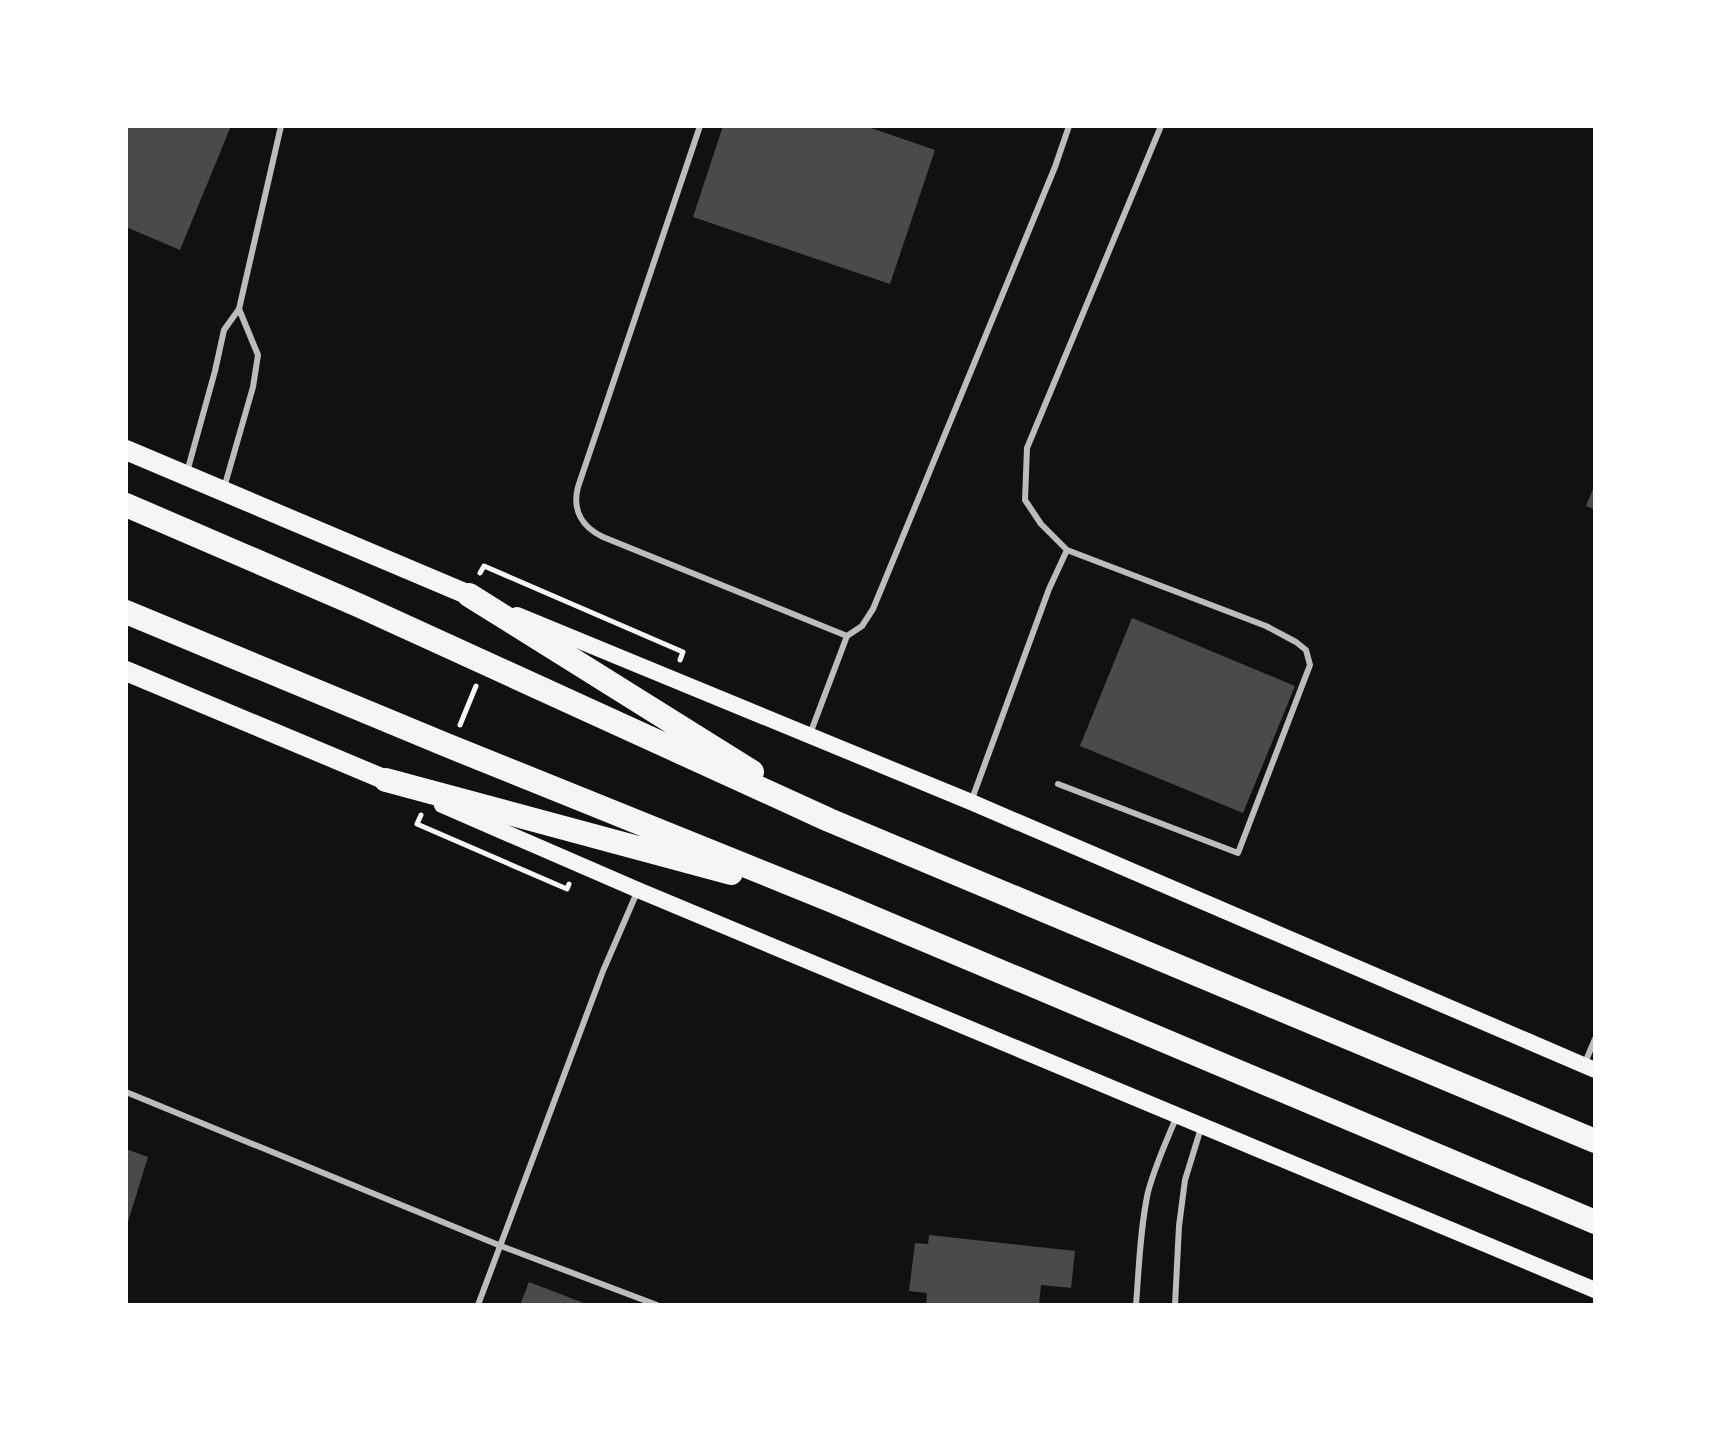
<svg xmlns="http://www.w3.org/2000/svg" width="1721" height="1431" viewBox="0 0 1721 1431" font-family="'Space Grotesk',sans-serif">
<rect width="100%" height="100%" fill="#111"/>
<path fill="#4a4a4a" d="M126 126H231L180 250 126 227Z
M723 126H865L935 150 890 284 693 217Z
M1595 484V510L1586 506Z
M1132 618 1295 686 1243 813 1080 746Z
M126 1149 148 1157 127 1225H126Z
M929 1235 1075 1251 1071 1288 1041 1285 1039 1305H926L927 1293 909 1291 915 1243 928 1244Z
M529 1282 589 1305H520Z"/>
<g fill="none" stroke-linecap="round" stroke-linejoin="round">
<path stroke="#f5f5f5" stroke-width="5" d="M480 573 484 566 683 652 680 660
M460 725 476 686
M421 815 417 824 567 889 569 884"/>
<path stroke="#bcbcbc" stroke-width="6" d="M700 126 578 487C572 510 582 527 603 537L847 636 810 734
M187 472 215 371 224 330 239 309 281 126
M224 488 253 387 258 355 239 309
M847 636 862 626 873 609 1055 167 1069 126
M1058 784 1238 853 1310 665 1306 650 1296 642 1266 626 1067 550 1041 524 1025 500 1027 448 1161 126
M972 799 1049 589 1067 550
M1584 1065 1595 1039
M126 1092 501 1246 657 1305
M478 1305 603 971 638 890
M1136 1305C1139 1268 1140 1229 1148 1192 1155 1166 1166 1141 1177 1116
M1175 1305 1179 1226 1185 1180 1201 1128"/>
<path stroke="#f5f5f5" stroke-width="16" d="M517 615 971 802 1595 1070
M442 805 638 890 1595 1290"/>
<path stroke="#f5f5f5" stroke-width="20" d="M126 450 469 595
M126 671 386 780"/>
<path stroke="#f5f5f5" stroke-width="24" d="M126 505 358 605 829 820 1595 1141
M469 595 752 772
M126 612 444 744 833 901 1595 1222
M386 780 731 873"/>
</g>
<rect width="1721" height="1431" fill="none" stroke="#ffffff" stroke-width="256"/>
</svg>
